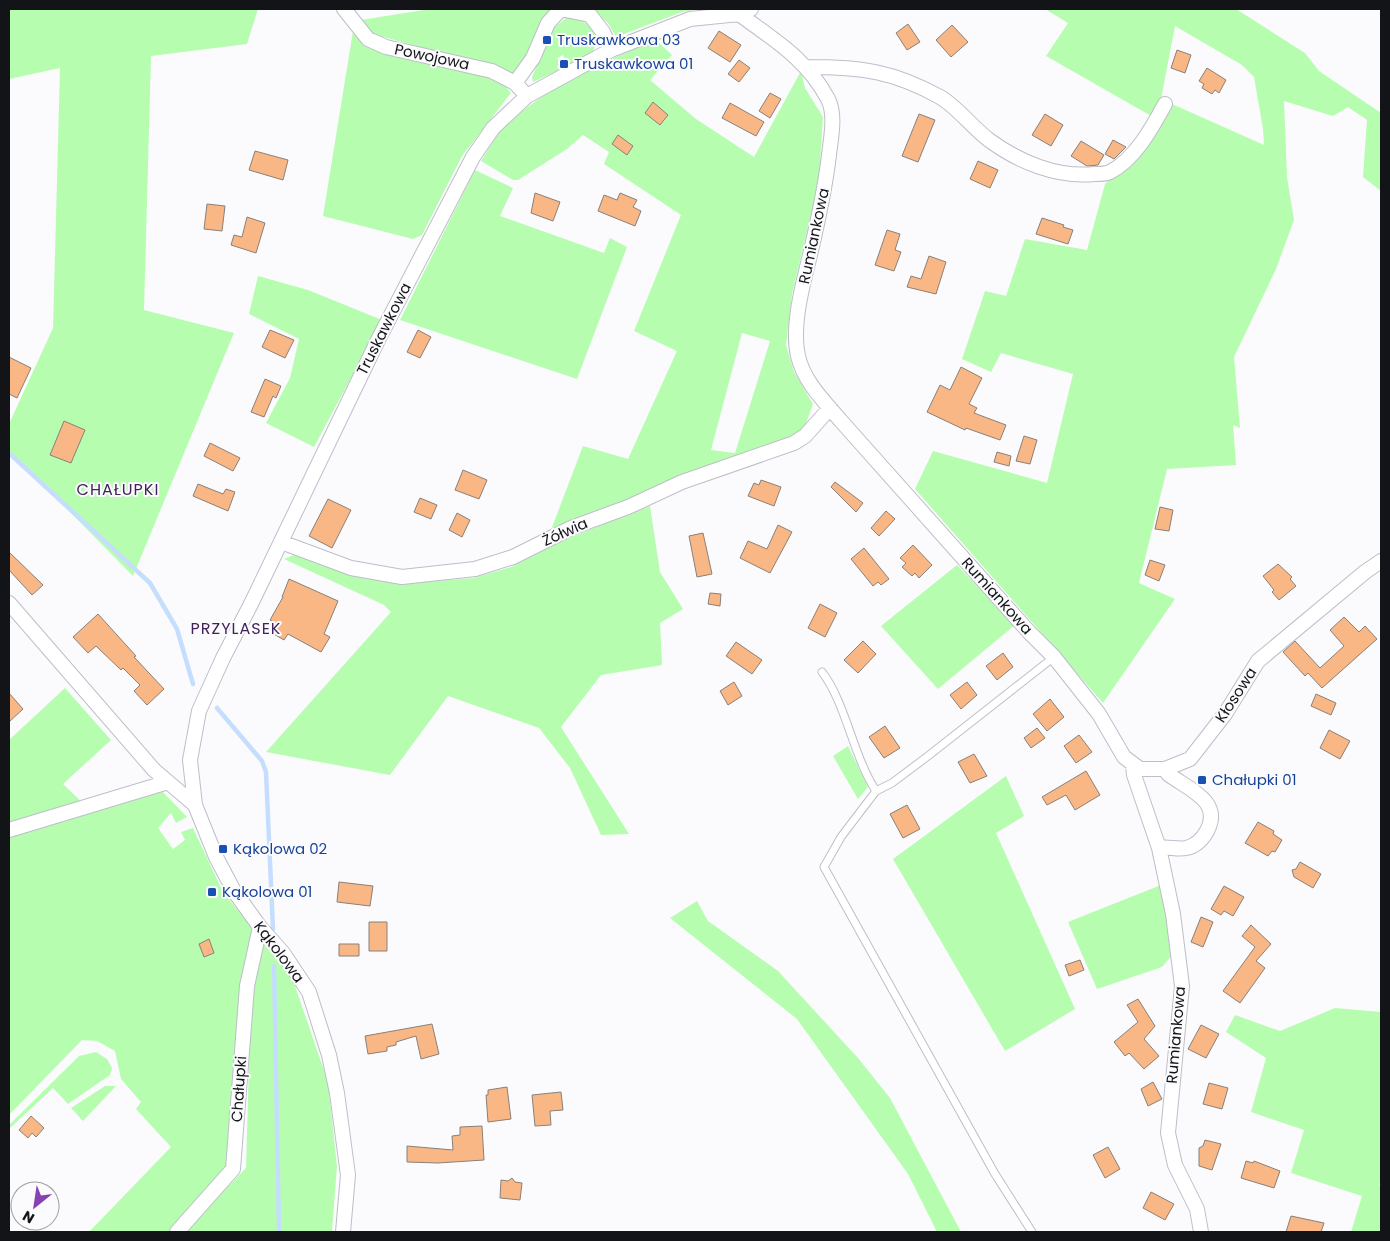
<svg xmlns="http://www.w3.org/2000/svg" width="1390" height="1241" viewBox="0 0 1390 1241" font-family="Poppins,sans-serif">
<rect width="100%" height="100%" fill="#fbfbfe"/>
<path fill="#b6fdb0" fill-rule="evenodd" d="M9 9H258L247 44 151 56 144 310 234 333 133 576 9 450V424L53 328 60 68 9 79Z
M430 9H551C537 23 528 55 516 74L373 34 361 20Z
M591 9H699L682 12 616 37 608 23Z
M1045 9H1236L1305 53 1319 71 1381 113V191L1363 177 1367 120 1348 107 1333 116 1284 101 1287 177 1294 220 1276 269 1234 357 1240 428 1233 425 1236 465 1167 469 1139 583 1175 599 1103 703 915 489 933 451 1047 483 1073 374 1001 353 991 372 962 359 985 291 1006 296 1025 239 1087 250 1105 184 1149 141 1172 104 1264 145 1263 129 1254 77 1242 65 1175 26 1161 99 1153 117 1046 56 1068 23Z
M567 17C583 19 588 23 598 36L593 52 568 65 563 55 557 58 561 65 557 67 559 70 533 82 532 77 553 29Z
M353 31 385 53 464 68 501 81 511 93 462 156 422 235 413 239 323 216Z
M656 40 672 55 650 80 696 119 754 157 801 71 805 88 823 117 819 181 792 294 786 345 794 372 813 404 802 435 549 535 583 446 628 459 677 351 634 331 681 215 604 164 609 152 583 135 567 149 518 180H513L481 161C488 151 494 138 503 129 544 87 603 62 656 40ZM742 333 770 341 735 453 711 450Z
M475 170 513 188 500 216 604 253 610 238 627 247 577 379 400 320Z
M258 276 308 290 382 320 314 447 266 423 290 378 299 339 249 314Z
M650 506 660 572 683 609 660 623 662 665 601 675 561 727 629 834 601 835 570 768 539 728 448 696 390 775 266 752 391 612 384 605 284 559 294 555 332 569 399 584 473 578 511 567 566 539Z
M957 565 1015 625 938 689 881 626Z
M65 688 111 740 63 784 85 805 9 825V740Z
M848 746 868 787 858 799 833 756Z
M1006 776 1024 816 996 833 1075 1009 1005 1051 893 859Z
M160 789 187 817 176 823 171 813 158 828 173 849 185 840 181 832 193 828 223 892 253 929 227 1169 171 1232H89L171 1147 136 1109 141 1102 121 1079 115 1051 97 1041 82 1040 9 1115V834Z
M1161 885 1174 953 1162 967 1097 989 1068 922Z
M697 901 708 921 778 971 858 1058 890 1098 961 1232H937L908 1174 797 1019 670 918Z
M264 944 292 977 328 1082 337 1166 332 1232H184L246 1168 250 1028 257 960Z
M1335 1008 1381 1012V1181L1378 1186 1381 1183V1232H1351L1362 1196 1291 1173 1304 1130 1251 1112 1266 1058 1226 1032 1235 1015 1280 1031Z
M96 1052 107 1059 112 1068 110 1075 68 1104 53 1088 9 1129V1125L79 1056Z
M105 1086H116L83 1121 71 1108Z"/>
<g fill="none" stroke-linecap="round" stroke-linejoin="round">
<path stroke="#c6defd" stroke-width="4.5" d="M9 453 150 583 177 629 193 684
M217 708 262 761 266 772 273 929
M274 966 279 1232"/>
</g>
<path fill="#f9b785" stroke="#898079" d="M908 24 920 42 907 50 896 33Z
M952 25 968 42 951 57 936 40Z
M719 31 741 45 730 62 708 48Z
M1177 50 1191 55 1185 73 1171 68Z
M739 60 750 68 739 82 728 74Z
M1207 68 1226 80 1219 93 1215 90 1212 94 1202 88 1204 84 1199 81Z
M770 93 781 99 770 118 759 111Z
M653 102 668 115 660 125 645 113Z
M730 103 764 122 756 136 722 118Z
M919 114 935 120 918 162 902 156Z
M1045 114 1063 125 1051 146 1032 135Z
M618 135 633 146 627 155 612 144Z
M1113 140 1126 147 1114 159 1105 154Z
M1081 141 1104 155 1098 165 1087 166 1071 156Z
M255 151 288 160 283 180 249 170Z
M978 161 998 170 990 188 970 179Z
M535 193 560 202 553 221 531 213Z
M620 193 637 200 633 207 641 211 635 226 598 211 604 195 617 200Z
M207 204 225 206 222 231 204 229Z
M247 217 265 223 256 253 231 245 234 235 242 237Z
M1042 218 1064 225 1063 227 1073 230 1068 244 1036 234Z
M887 230 900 234 895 250 901 252 894 271 875 265Z
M929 256 946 262 936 294 907 287 911 276 921 279Z
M270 330 294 340 285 358 262 347Z
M418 330 431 337 420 358 407 352Z
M9 357 31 368 17 398 9 394Z
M961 367 982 378 969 404 977 408 974 413 1006 425 1000 440 966 428 965 430 927 412 940 385 950 390Z
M265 379 281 386 276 398 273 396 264 417 251 412Z
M64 421 85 430 71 463 50 455Z
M1024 436 1037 440 1030 464 1016 461Z
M210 443 240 458 233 471 204 456Z
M997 452 1011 456 1009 466 994 462Z
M463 470 487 480 479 499 455 490Z
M761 480 781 487 774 506 748 496 754 483 759 485Z
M835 482 863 503 856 512 831 487Z
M198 484 223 494 226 489 235 492 228 511 193 496Z
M420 498 437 505 431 519 414 512Z
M328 499 351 510 332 548 309 536Z
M1160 507 1173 510 1169 531 1155 529Z
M886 511 895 519 879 536 871 528Z
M457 513 470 520 462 537 449 530Z
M778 525 792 532 770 573 740 558 748 541 767 549Z
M703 533 712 574 697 577 689 536Z
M913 545 932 565 919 578 915 573 912 576 902 567 906 563 900 558Z
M864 548 889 579 881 585 878 582 873 586 851 559Z
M9 552 43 585 32 595 9 570Z
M1150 560 1165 565 1159 581 1145 575Z
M1278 564 1292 577 1290 579 1296 586 1279 600 1272 592 1274 590 1263 576Z
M289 579 338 601 324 634 330 637 321 652 288 634 284 640 267 630 272 621 270 620 283 597H282Z
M710 593 721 594 720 606 708 604Z
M820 604 837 613 825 637 808 628Z
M98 614 136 656 134 657 164 689 147 705 134 691 140 685 123 668 121 670 96 646 88 653 73 637Z
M1344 617 1359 632 1365 626 1377 639 1322 688 1308 673 1305 676 1283 652 1295 641 1320 668 1344 646 1330 630Z
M863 641 876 654 858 673 844 660Z
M736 642 762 660 752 674 726 656Z
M1003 653 1013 667 997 680 986 666Z
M734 682 742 696 728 705 720 691Z
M967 682 977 695 961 709 950 695Z
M9 693 23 709 9 722Z
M1316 694 1336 703 1331 715 1311 706Z
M1050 699 1064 717 1047 731 1033 714Z
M885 726 900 748 884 758 869 737Z
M1037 728 1045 738 1031 748 1024 738Z
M1329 730 1350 741 1340 759 1320 748Z
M1079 735 1092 752 1076 763 1064 746Z
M974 754 987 776 970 783 958 762Z
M1086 771 1100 795 1075 810 1066 795 1047 805 1042 797Z
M907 805 920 829 903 838 890 814Z
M1258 822 1274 831 1273 834 1282 840 1275 852 1272 851 1268 856 1245 843Z
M1300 862 1321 874 1313 888 1294 877 1292 870 1296 869Z
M339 882 373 886 370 906 337 902Z
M1224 886 1244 897 1233 916 1224 911 1221 915 1211 909Z
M1201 917 1213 922 1203 947 1191 942Z
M369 922H387V951H369Z
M1251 925 1271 944 1256 961 1265 968 1240 1003 1223 991 1255 947 1242 936Z
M209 939 214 953 204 957 199 944Z
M339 944H359V956H339Z
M1080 960 1084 970 1069 976 1065 965Z
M1138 999 1155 1026 1144 1039 1159 1056 1144 1069 1129 1053 1125 1056 1114 1042 1138 1022 1127 1005Z
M432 1024 439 1054 421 1059 416 1036 396 1042V1045L387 1047V1051L368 1054 365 1036Z
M1201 1025 1219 1034 1206 1058 1188 1049Z
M1153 1082 1162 1099 1148 1106 1141 1089Z
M1209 1083 1228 1088 1222 1109 1203 1104Z
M507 1087 511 1119 488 1122 486 1095H488V1090Z
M561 1092 563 1110 550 1111 551 1125 535 1126 532 1095Z
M31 1116 44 1128 36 1137 32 1133 28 1138 19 1130Z
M482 1126 484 1160 438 1163 407 1162V1146L453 1150 452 1136 460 1135V1127Z
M1205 1140 1221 1144 1212 1170 1199 1166V1148L1203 1146Z
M1108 1147 1120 1169 1105 1178 1093 1155Z
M1246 1161 1253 1163 1254 1161 1280 1171 1274 1188 1241 1178Z
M512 1178 515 1182 522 1183 520 1200 500 1198 501 1180 508 1181Z
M1151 1192 1174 1204 1165 1220 1143 1208Z
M1291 1216 1324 1223 1321 1232H1286Z"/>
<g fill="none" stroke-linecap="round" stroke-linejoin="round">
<g stroke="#bdbec9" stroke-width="9">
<path id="service" d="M822 672C846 703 853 756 876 791L892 783 928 756 1054 657
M876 791 841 837 824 867 995 1174 1032 1232"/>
</g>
<g stroke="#bdbec9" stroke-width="16">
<path id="minor" d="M344 9 368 39 386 47 492 71 515 83 527 96
M739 14C774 40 807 59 828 99 836 115 831 137 829 155 825 189 818 221 810 255 803 284 791 326 798 356 804 382 824 401 841 421L1029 632 1054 657 1099 714 1124 757 1140 769H1165L1190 759 1225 714 1258 661 1365 572 1381 561
M808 67C861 67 893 71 940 97 955 105 973 128 989 140 1019 162 1057 178 1095 174 1100 174 1106 174 1110 172 1135 159 1152 128 1165 104
M515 83 533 58 548 23 561 9 590 15 603 32 611 50
M281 542 351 568 402 577 475 569 513 557 571 528 628 507 682 482 794 443 805 436 830 408
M9 603 154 770 195 805 216 857 234 891 260 927 283 953 309 992 329 1055 337 1093 348 1175 343 1232
M1133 765 1134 775 1159 848 1173 914 1182 986 1168 1133 1175 1165 1197 1209 1201 1232
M195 805 190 760 199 711 223 658 251 604 378 340 473 157 493 128 527 96 611 50 690 19 739 14 751 9
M9 830 168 782
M1159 848C1168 846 1177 850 1186 848 1196 846 1202 840 1207 831 1223 801 1188 789 1168 774L1165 769
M177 1232 233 1169 247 986 260 927"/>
</g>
<use href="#service" stroke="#fff" stroke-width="7"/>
<use href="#minor" stroke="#fff" stroke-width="14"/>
</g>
<g fill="#1a4fb4" stroke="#fbfbfe" stroke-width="2">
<rect x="542" y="35" width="10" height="10" rx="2.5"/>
<rect x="559" y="59" width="10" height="10" rx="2.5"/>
<rect x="1197" y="775" width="10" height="10" rx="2.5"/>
<rect x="218" y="844" width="10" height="10" rx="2.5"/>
<rect x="207" y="887" width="10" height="10" rx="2.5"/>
</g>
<g text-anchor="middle" stroke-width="4" stroke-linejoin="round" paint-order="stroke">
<g font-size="15" fill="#164399" stroke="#fbfbfe" text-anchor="start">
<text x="557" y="45">Truskawkowa 03</text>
<text x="574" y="69">Truskawkowa 01</text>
<text x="1212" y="785">Chałupki 01</text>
<text x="233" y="854">Kąkolowa 02</text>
<text x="222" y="897">Kąkolowa 01</text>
</g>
<g font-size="15" fill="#131418" stroke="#fbfbfe">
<text transform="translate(432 57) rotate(12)" y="5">Powojowa</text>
<text transform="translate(814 236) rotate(-78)" y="5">Rumiankowa</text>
<text transform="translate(384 329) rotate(-63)" y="5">Truskawkowa</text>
<text transform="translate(565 532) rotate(-24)" y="5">Żółwia</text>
<text transform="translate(997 596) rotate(48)" y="5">Rumiankowa</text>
<text transform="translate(1236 695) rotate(-57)" y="5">Kłosowa</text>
<text transform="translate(279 952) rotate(53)" y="5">Kąkolowa</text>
<text transform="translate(1176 1035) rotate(-85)" y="5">Rumiankowa</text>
<text transform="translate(239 1089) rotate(-86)" y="5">Chałupki</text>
</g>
<g font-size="16" letter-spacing="1" fill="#43225a" stroke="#fbfbfe">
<text x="118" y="495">CHAŁUPKI</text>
<text x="236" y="634">PRZYLASEK</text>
</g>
</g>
<rect width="1390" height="1241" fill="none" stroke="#131418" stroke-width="20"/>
<g transform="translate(35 1206) rotate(210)"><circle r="24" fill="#fbfbfe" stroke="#9e9fa2"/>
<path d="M0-4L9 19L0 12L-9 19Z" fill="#8641b5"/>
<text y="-8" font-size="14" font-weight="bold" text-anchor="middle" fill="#131418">N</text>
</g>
</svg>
